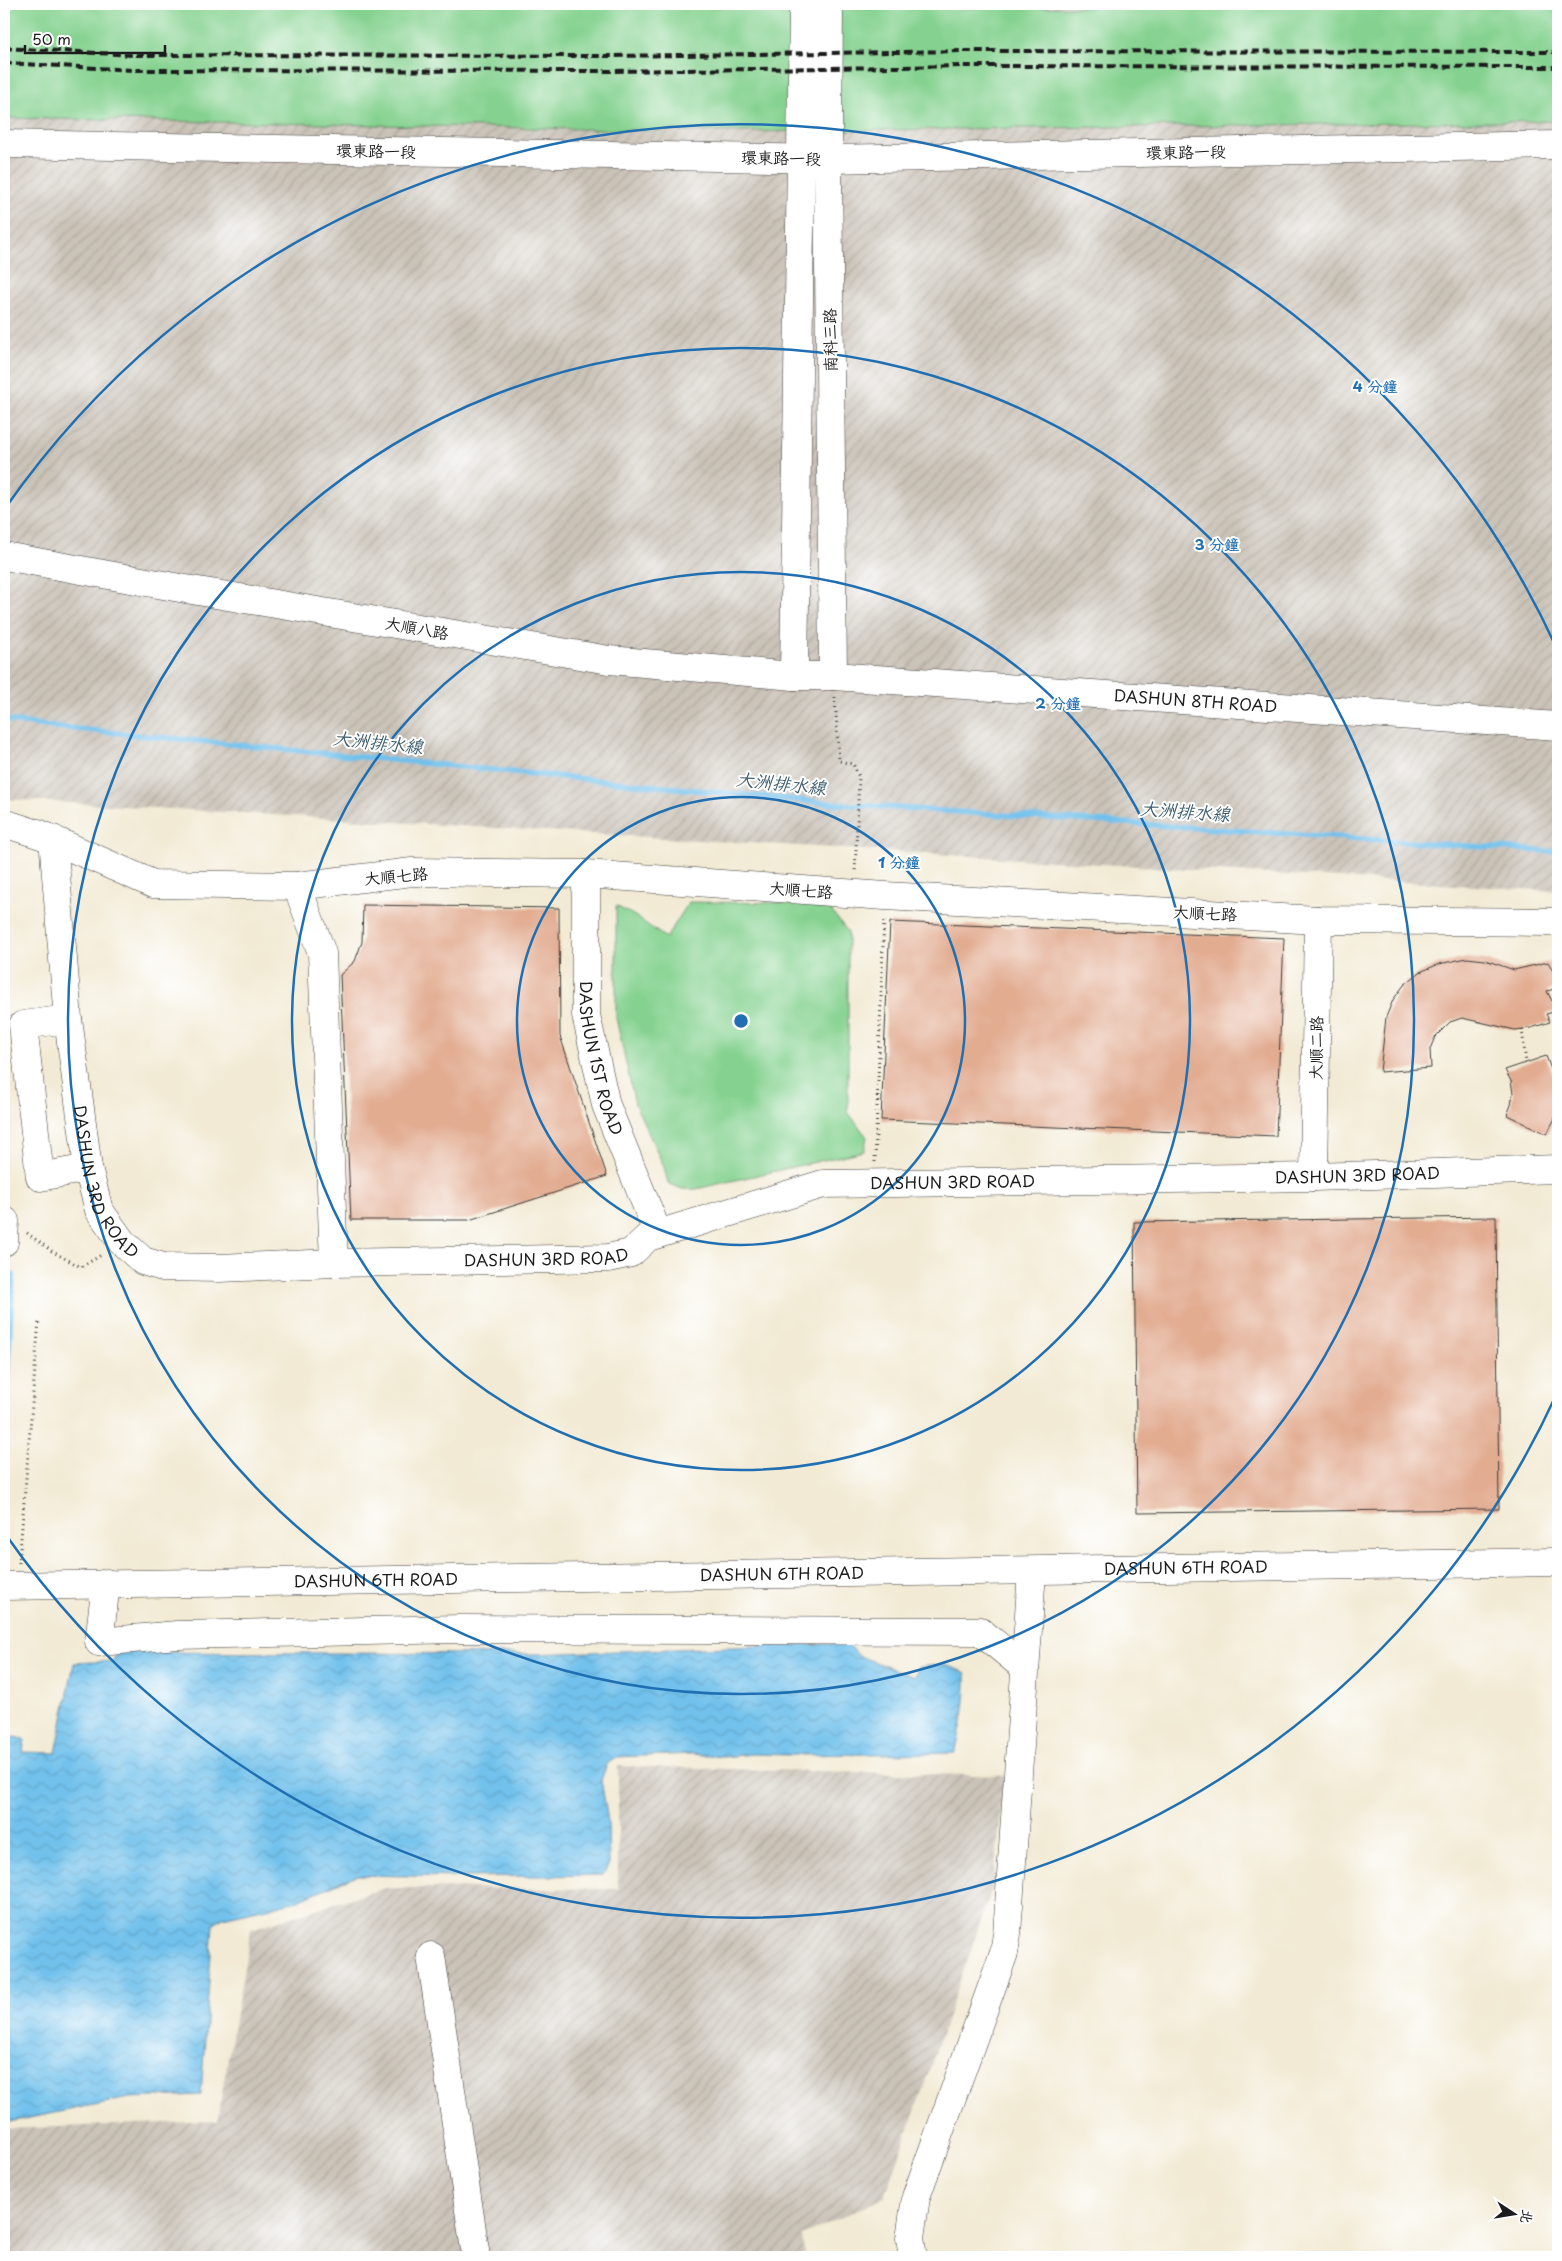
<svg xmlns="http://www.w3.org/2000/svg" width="1562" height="2261" viewBox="0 0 1562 2261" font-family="'Playpen Sans','LXGW WenKai TC',sans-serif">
<defs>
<pattern id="industrial-furrows" width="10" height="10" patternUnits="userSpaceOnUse" patternTransform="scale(1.25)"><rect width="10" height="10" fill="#cac3b8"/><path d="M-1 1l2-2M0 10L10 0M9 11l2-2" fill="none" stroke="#ada79e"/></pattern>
<pattern id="water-waves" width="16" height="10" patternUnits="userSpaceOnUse" patternTransform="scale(1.25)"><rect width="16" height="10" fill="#71c1ec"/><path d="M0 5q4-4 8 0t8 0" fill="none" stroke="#61a5ca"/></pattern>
</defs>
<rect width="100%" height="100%" fill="#fff"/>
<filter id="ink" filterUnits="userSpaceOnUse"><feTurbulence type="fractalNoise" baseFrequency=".02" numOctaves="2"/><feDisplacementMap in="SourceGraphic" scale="10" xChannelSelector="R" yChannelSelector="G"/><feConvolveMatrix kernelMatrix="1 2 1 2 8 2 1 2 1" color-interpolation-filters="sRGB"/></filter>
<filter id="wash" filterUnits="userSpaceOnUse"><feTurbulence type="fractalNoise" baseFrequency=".0096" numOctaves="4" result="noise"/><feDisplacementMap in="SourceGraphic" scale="20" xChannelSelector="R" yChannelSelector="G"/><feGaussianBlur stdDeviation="1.12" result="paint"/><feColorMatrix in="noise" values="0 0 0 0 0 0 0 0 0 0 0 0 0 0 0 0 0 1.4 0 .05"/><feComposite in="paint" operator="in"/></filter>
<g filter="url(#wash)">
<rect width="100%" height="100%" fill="#f2ead4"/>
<path fill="url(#industrial-furrows)" d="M4 4H1558V891L4 799Z
M618 1766 1005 1776 993 1886 885 2197 802 2236 804 2257H4V2129L217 2121 251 1929 385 1888 618 1889Z"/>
<path fill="#85d290" stroke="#507756" d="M4 4H654L768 9 1558 4V121L741 132 4 118Z
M689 902 825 903 848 932V1112L867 1137 864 1151 696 1189H682L668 1183 664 1167 635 1104 616 1018V906L635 916 666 938Z"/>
<path fill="url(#water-waves)" stroke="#466e84" d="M847 1643 859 1656 915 1677 918 1667 944 1664 966 1673C967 1699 962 1727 955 1753L791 1755 753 1754 724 1757 692 1754 617 1757 607 1764 601 1780 608 1821 609 1864 603 1875 464 1877 357 1875 293 1902 223 1918 213 1925 201 2095 129 2098 4 2123V1746L8 1747 13 1737 25 1739 23 1752 56 1753 74 1663 113 1661 117 1652 531 1654Z"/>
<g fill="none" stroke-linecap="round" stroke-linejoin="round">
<path stroke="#71c1ec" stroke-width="5.5" d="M4 720 46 726 838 804 1558 852
M4 1434 13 1275"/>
</g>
<g id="blocks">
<path fill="#e2ac91" d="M363 905 559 908 560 1036 607 1176 469 1220H351L340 975 355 961 362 942Z
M890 922 1284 938 1276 1136 881 1120Z
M1467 958 1485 960 1514 970 1548 962 1558 980V988L1547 991 1557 1011 1546 1014 1550 1022 1531 1028 1515 1030 1462 1018 1450 1022 1435 1037 1430 1049 1431 1068 1380 1072 1386 1017 1393 1000 1404 985 1420 972 1439 964Z
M1546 1056 1554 1077 1558 1100 1557 1114 1547 1134 1507 1115 1511 1105 1513 1093 1511 1081 1505 1070Z
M1496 1217 1499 1509 1137 1513 1134 1222Z"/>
</g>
</g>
<g filter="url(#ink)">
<use href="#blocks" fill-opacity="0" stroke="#3c3b38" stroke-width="1"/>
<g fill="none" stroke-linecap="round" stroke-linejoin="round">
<g stroke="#3c3b38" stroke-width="29">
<g id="minor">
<path d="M829 4 828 159 833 676"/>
<path d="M4 144 828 159 1558 145"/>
<path id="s1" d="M4 556 180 588 609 660 794 676H833L1558 726"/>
<path d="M794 676 803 4"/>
<path id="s2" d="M4 823 53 839 68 1019 88 1168 99 1210 122 1242 143 1261 163 1267 219 1268 334 1263 608 1258 631 1253 648 1237 823 1184 1314 1177 1558 1169"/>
<path d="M38 833 153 884 297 886 412 872 586 874 885 896 1318 920 1558 922"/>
<path id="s3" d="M586 874V1015L606 1105 658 1234"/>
<path d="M297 886 322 953 334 1263"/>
<path d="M68 1019 23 1025 40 1177 88 1168"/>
<path d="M1314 1177 1318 920"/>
<path d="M4 1242 5 1221"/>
<path d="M106 1583 99 1642 177 1635 460 1629 980 1631 1025 1668"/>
<path id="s4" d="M4 1586 1558 1562"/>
<path d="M431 1956 476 2257"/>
<path d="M913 2257 910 2238 916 2197 1004 1953 1007 1934 1032 1571"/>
</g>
</g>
<path stroke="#3c3b38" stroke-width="3" stroke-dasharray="1 4" stroke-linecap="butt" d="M835 697 839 761 853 764 859 777 855 873
M1522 1029 1526 1063
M875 1162 884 919
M27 1233 53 1252 81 1267 103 1254
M19 1563 39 1320"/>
<use href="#minor" stroke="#fff" stroke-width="28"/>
<path stroke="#1c1c1c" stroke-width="4" stroke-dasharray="8 4" stroke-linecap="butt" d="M4 48 134 55 610 56 968 51 1558 52
M4 63 134 70 610 71 968 66 1558 67"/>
</g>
</g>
<g fill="none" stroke="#1f6fb2" stroke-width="2.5">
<circle cx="741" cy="1021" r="224"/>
<circle cx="741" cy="1021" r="449"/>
<circle cx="741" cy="1021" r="673"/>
<path d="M1557 1393A897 897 0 0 1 6 1535M6 507A897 897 0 0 1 1557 649"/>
</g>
<g text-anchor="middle" stroke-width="4" stroke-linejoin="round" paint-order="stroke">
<g font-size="16" fill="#1c1c1c" stroke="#fff">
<text transform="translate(376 151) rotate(1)" y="6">環東路一段</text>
<text transform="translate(1186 152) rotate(-1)" y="6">環東路一段</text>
<text transform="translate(781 158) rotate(1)" y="6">環東路一段</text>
<text transform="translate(830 340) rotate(-91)" y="6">南科三路</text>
<text transform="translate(417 628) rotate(10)" y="6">大順八路</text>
<text dy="6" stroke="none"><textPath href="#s1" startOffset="1202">DASHUN 8TH ROAD</textPath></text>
<text transform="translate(396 876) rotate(-5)" y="6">大順七路</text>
<text transform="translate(801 890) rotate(4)" y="6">大順七路</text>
<text transform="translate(1205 913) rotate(3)" y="6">大順七路</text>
<text transform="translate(1316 1048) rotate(-89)" y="6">大順二路</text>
<text dy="6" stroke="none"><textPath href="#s3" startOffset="186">DASHUN 1ST ROAD</textPath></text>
<text dy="6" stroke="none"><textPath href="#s2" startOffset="1724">DASHUN 3RD ROAD</textPath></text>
<text dy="6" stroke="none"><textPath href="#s2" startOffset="402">DASHUN 3RD ROAD</textPath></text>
<text dy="6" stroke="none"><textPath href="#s2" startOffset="1319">DASHUN 3RD ROAD</textPath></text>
<text dy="6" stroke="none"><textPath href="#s2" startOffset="898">DASHUN 3RD ROAD</textPath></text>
<text dy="6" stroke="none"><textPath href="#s4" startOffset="1182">DASHUN 6TH ROAD</textPath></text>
<text dy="6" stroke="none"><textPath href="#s4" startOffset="778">DASHUN 6TH ROAD</textPath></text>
<text dy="6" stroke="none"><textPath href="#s4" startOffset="372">DASHUN 6TH ROAD</textPath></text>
</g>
<g font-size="18" font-style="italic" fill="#3e5e6f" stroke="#fff">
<text transform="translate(378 743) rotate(6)" y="6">大洲排水線</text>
<text transform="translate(781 784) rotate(6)" y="6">大洲排水線</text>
<text transform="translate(1185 812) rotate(4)" y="6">大洲排水線</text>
</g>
</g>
<circle cx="741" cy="1021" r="8" fill="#1f6fb2" stroke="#fff" stroke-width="2.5"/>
<g font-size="15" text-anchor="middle" font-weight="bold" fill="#1f6fb2" stroke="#fff" stroke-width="4" stroke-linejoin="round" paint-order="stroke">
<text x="1375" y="392">4 分鐘</text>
<text x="1217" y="550">3 分鐘</text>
<text x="1058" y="709">2 分鐘</text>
<text x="899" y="868">1 分鐘</text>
</g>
<rect width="1562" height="2261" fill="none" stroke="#fff" stroke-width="20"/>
<g transform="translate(1514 2214) rotate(102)" stroke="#ffffff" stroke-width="4" paint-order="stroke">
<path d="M0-4L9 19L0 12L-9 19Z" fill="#1c1c1c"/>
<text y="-8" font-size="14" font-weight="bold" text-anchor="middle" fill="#1c1c1c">北</text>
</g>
<path d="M25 45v8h140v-8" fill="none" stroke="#1c1c1c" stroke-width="2.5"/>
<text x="32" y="45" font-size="15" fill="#1c1c1c" stroke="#ffffff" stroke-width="4" paint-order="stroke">50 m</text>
</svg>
